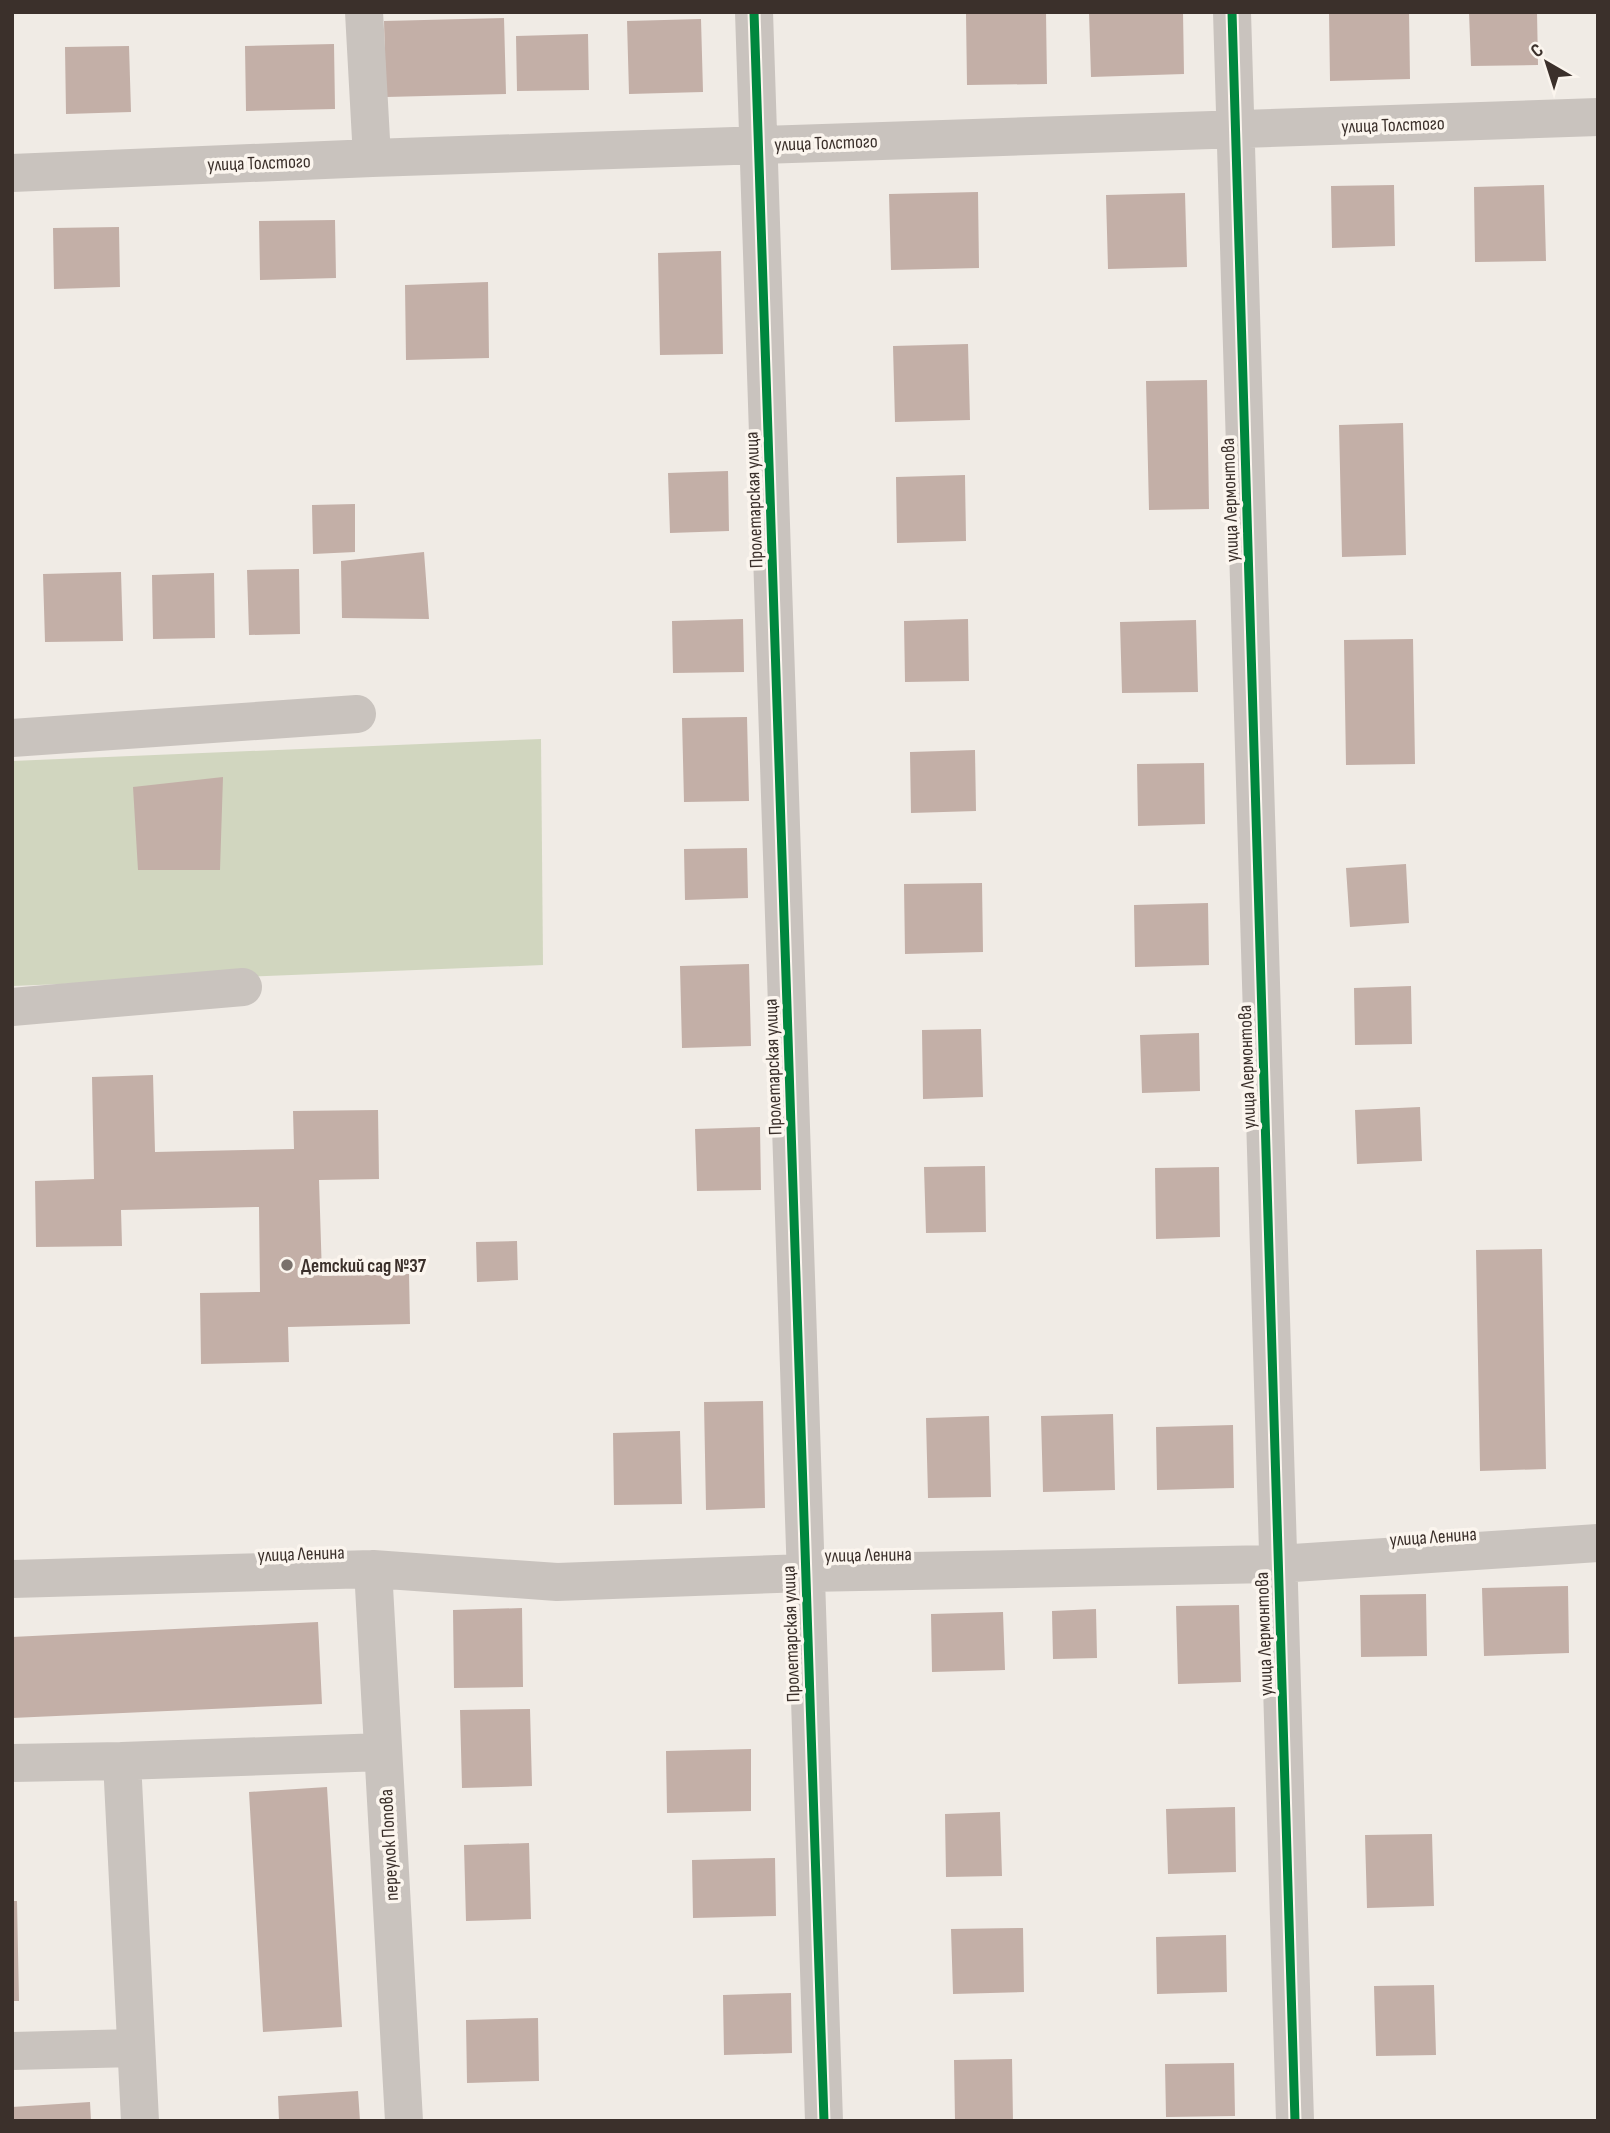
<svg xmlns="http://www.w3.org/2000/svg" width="1610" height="2133" viewBox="0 0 1610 2133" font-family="'Sofia Sans Condensed',sans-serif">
<rect width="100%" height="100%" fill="#f0ebe5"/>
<path fill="#d1d6bf" d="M541 739 543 965 12 986V761Z"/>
<path fill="#c3afa7" d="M1046 12 1047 84 967 85 966 14Z
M1089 12H1183L1184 74 1091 77Z
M1329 12H1409L1410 79 1330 81Z
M1469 12H1537L1538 65 1471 66Z
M504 18 506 94 386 97 384 21Z
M701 19 703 92 629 94 627 21Z
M588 34 589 90 517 91 516 36Z
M334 44 335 109 246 111 245 46Z
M129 46 131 112 66 114 65 47Z
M1394 185 1395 246 1332 248 1331 186Z
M1544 185 1546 261 1475 262 1474 187Z
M978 192 979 268 891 270 889 194Z
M1185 193 1187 267 1108 269 1106 195Z
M335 220 336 278 260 280 259 221Z
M119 227 120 287 54 289 53 228Z
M721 251 723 354 660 355 658 253Z
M488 282 489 358 406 360 405 285Z
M968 344 970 420 895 422 893 346Z
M1207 380 1209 509 1149 510 1146 381Z
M1403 423 1406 555 1342 557 1339 425Z
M728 471 729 531 670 533 668 473Z
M965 475 966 541 897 543 896 477Z
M355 504V552L313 554 312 505Z
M424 552 429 619 342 618 341 561Z
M299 569 300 634 249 635 247 570Z
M121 572 123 641 45 642 43 574Z
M214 573 215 638 153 639 152 575Z
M743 619 744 672 673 673 672 621Z
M968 619 969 681 905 682 904 621Z
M1196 620 1198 692 1122 693 1120 622Z
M1413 639 1415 764 1346 765 1344 640Z
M747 717 749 801 684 802 682 718Z
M975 750 976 811 911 813 910 752Z
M1204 763 1205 824 1138 826 1137 764Z
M223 777 220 870H138L133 787Z
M747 848 748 898 685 900 684 849Z
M1406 864 1409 923 1350 927 1346 868Z
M982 883 983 952 905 954 904 884Z
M1208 903 1209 965 1135 967 1134 905Z
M749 964 751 1046 682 1048 680 966Z
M1411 986 1412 1044 1355 1045 1354 988Z
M981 1029 983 1097 923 1099 922 1030Z
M1199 1033 1200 1091 1142 1093 1140 1035Z
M153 1075 155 1152 294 1149 293 1111 378 1110 379 1179 319 1180 322 1276 409 1274 410 1324 288 1327 289 1362 201 1364 200 1293 260 1292 259 1207 121 1210 122 1246 36 1247 35 1181 94 1179 92 1077Z
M1420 1107 1422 1161 1357 1164 1355 1110Z
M760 1127 761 1190 697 1191 695 1129Z
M985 1166 986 1232 926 1233 924 1167Z
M1219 1167 1220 1237 1156 1239 1155 1168Z
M517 1241 518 1280 477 1282 476 1242Z
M1542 1249 1546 1469 1480 1471 1476 1250Z
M763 1401 765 1508 706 1510 704 1402Z
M1113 1414 1115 1490 1043 1492 1041 1416Z
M989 1416 991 1497 928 1498 926 1418Z
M1233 1425 1234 1488 1157 1490 1156 1427Z
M680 1431 682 1504 614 1505 613 1433Z
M1568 1586 1569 1653 1484 1656 1482 1588Z
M1426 1594 1427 1656 1361 1657 1360 1595Z
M1239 1605 1241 1682 1178 1684 1176 1606Z
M522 1608 523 1687 454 1688 453 1610Z
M1096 1609 1097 1658 1053 1659 1052 1611Z
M1003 1612 1005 1670 932 1672 931 1614Z
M318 1622 322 1704 12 1718V1637Z
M530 1709 532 1786 462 1788 460 1710Z
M751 1749V1811L667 1813 666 1751Z
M327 1787 342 2027 263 2032 249 1792Z
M1235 1807 1236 1872 1168 1874 1166 1809Z
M1000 1812 1002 1876 946 1877 945 1814Z
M1432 1834 1434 1906 1367 1908 1365 1835Z
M529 1843 531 1919 466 1921 464 1845Z
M775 1858 776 1916 693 1918 692 1860Z
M12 1901H17L19 2001H12Z
M1023 1928 1024 1992 953 1994 951 1929Z
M1226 1935 1227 1992 1157 1994 1156 1937Z
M1434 1985 1436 2055 1376 2056 1374 1986Z
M791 1993 792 2053 724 2055 723 1995Z
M538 2018 539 2081 467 2083 466 2020Z
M1012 2059 1013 2121H955L954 2060Z
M1234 2063 1235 2116 1166 2117 1165 2064Z
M358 2091 360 2121H279L278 2096Z
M90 2102 91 2121H12V2107Z"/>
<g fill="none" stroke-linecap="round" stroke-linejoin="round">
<path stroke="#c9c3be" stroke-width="38" d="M364 12 372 158
M754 12 824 2121
M1232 12 1295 2121
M12 173 372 158 1598 117
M12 738 357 714
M12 1007 243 987
M373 1569 404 2121
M12 1579 373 1569 557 1582 806 1573 1278 1564 1598 1543
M12 1763 122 1761
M12 2051 136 2048
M140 2121 122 1761 383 1752"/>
<g stroke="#fbf5ee" stroke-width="13">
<path id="cycleway" d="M754 12 824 2121
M1232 12 1295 2121"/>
</g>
<use href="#cycleway" stroke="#00873e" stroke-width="9"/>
</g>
<circle fill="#7a716c" stroke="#fbf5ee" stroke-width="2.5" cx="287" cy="1265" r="7"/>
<g text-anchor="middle" stroke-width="7" stroke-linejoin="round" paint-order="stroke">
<g font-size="19" fill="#3b302b" stroke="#fbf5ee">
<text transform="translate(1393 124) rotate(-2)" y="7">улица Толстого</text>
<text transform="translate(826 142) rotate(-2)" y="7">улица Толстого</text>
<text transform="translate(259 162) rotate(-2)" y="7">улица Толстого</text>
<text transform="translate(753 500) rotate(-92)" y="7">Пролетарская улица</text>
<text transform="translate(1229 500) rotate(-92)" y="7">улица Лермонтова</text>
<text transform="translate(772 1067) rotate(-92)" y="7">Пролетарская улица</text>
<text transform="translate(1246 1067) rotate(-92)" y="7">улица Лермонтова</text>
<text transform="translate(1433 1536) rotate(-4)" y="7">улица Ленина</text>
<text transform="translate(301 1553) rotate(-2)" y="7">улица Ленина</text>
<text transform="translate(868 1554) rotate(-1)" y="7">улица Ленина</text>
<text transform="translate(790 1634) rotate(-92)" y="7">Пролетарская улица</text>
<text transform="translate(1263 1634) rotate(-92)" y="7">улица Лермонтова</text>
<text transform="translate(388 1845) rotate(-93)" y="7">переулок Попова</text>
</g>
<g font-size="19" font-weight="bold" fill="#3b302b" stroke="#fbf5ee" text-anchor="start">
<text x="301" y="1272">Детский сад №37</text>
</g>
</g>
<rect width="1610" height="2133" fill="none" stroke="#3b302b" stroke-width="28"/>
<g transform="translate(1547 63) rotate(321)" stroke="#fbf5ee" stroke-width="5" paint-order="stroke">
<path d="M0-5L12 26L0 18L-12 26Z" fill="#3b302b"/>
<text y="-10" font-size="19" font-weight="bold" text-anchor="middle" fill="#3b302b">С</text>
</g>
</svg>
